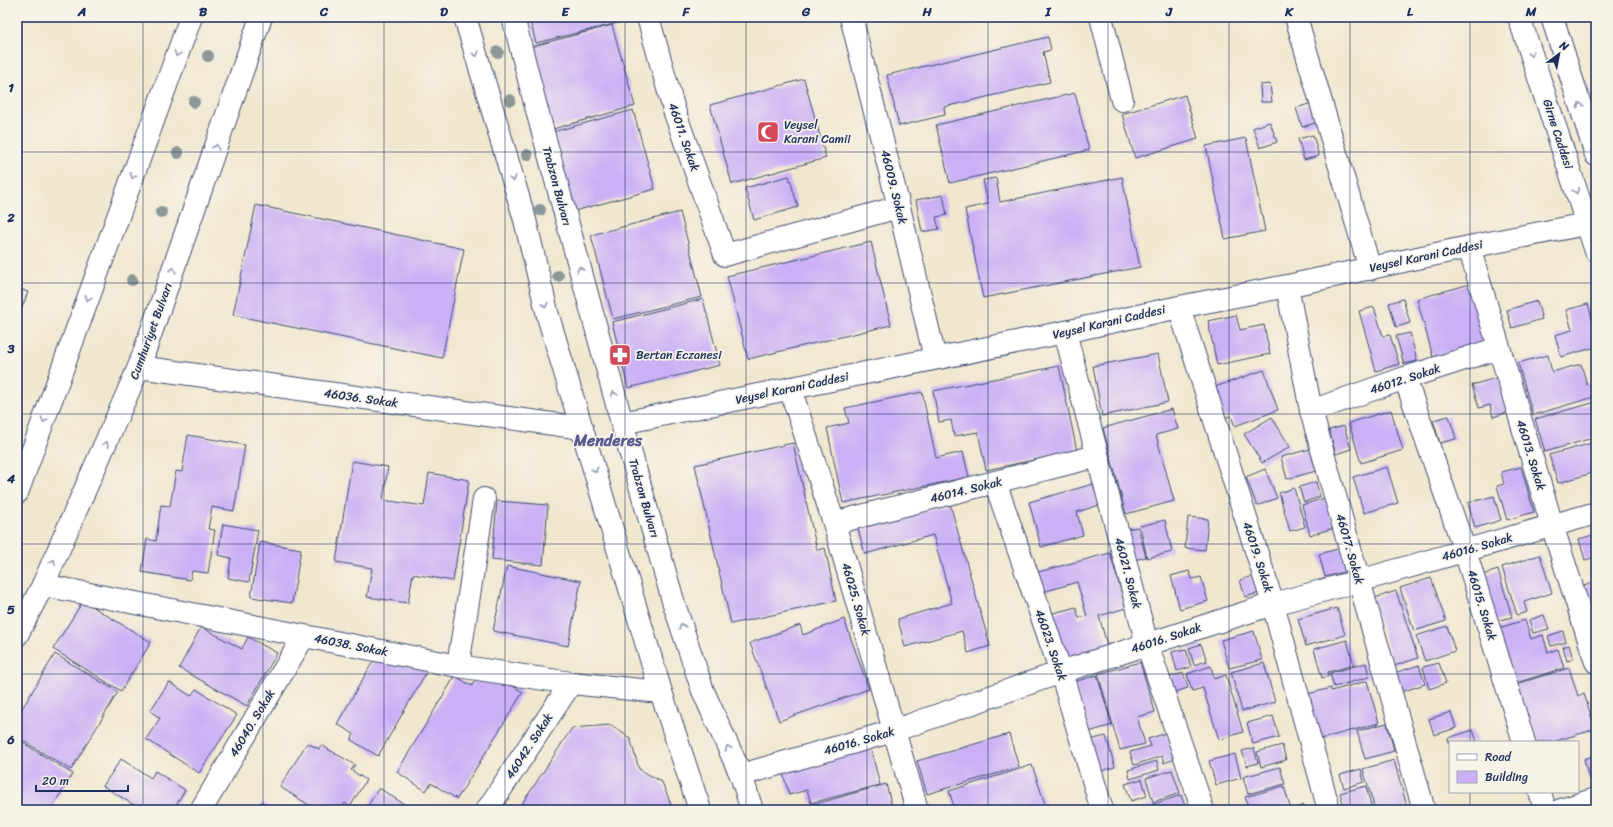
<svg xmlns="http://www.w3.org/2000/svg" width="1613" height="827" viewBox="0 0 1613 827" font-family="Sriracha,sans-serif">
<rect width="100%" height="100%" fill="#f7f3e8"/>
<filter id="ink" filterUnits="userSpaceOnUse"><feTurbulence type="fractalNoise" baseFrequency=".025" numOctaves="2"/><feDisplacementMap in="SourceGraphic" scale="8" xChannelSelector="R" yChannelSelector="G"/><feConvolveMatrix kernelMatrix="1 2 1 2 8 2 1 2 1" color-interpolation-filters="sRGB"/></filter>
<filter id="wash" filterUnits="userSpaceOnUse"><feTurbulence type="fractalNoise" baseFrequency=".012" numOctaves="4" result="noise"/><feDisplacementMap in="SourceGraphic" scale="16" xChannelSelector="R" yChannelSelector="G"/><feGaussianBlur stdDeviation="0.9" result="paint"/><feColorMatrix in="noise" values="0 0 0 0 0 0 0 0 0 0 0 0 0 0 0 0 0 1.4 0 .05"/><feComposite in="paint" operator="in"/></filter>
<g filter="url(#wash)">
<rect width="100%" height="100%" fill="#f1e7cf"/>
<g id="blocks">
<path fill="#cbb0f5" d="M529 17H620L622 22 536 43Z
M612 25 635 106 553 129 530 47Z
M1048 37 1051 50 1043 52 1050 82 944 107 945 115 899 126 887 75Z
M804 79 826 158 732 184 710 105Z
M1270 84 1272 102H1261L1260 85Z
M1075 93 1089 150 950 183 936 125Z
M1185 95 1198 139 1135 158 1122 114Z
M1312 103 1318 122 1302 127 1296 108Z
M633 110 655 189 571 212 549 133Z
M1270 122 1277 142 1260 148 1253 128Z
M1313 135 1319 156 1304 160 1298 139Z
M1246 138 1265 231 1225 239 1206 146Z
M789 176 798 207 754 220 745 188Z
M1122 177 1140 267 983 298 965 209 988 204 983 180 996 178 1000 202Z
M943 195 947 215 936 217 939 229 922 232 916 200Z
M256 205 464 249 442 358 233 315Z
M680 212 702 297 613 319 591 235Z
M871 242 891 325 748 359 727 276Z
M1470 284 1487 341 1433 357 1417 299Z
M17 288 28 292 17 320Z
M703 299 720 365 628 388 612 322Z
M1403 299 1410 323 1396 327 1389 303Z
M1537 301 1542 319 1512 328 1507 310Z
M1588 304 1596 333V347L1561 357 1555 335 1572 330 1566 310Z
M1374 307 1383 336 1390 335 1399 364 1376 371 1359 311Z
M1236 315 1240 330 1264 325 1270 354 1217 365 1208 321Z
M1410 333 1417 361 1404 364 1396 336Z
M1158 354 1168 402 1102 416 1093 366Z
M1548 355 1552 372 1581 364 1587 385 1590 384 1594 397 1533 415 1518 363Z
M1059 366 1077 451 986 470 978 432 954 436 951 420 939 422 933 391Z
M1264 370 1278 410 1235 426 1231 416 1223 418 1212 388Z
M1499 377 1509 412 1493 417 1490 405 1479 408 1472 385Z
M922 392 936 458 963 452 969 477 843 503 827 428 849 423 845 408Z
M1596 402V437L1545 452 1535 419Z
M1172 409 1178 429 1156 435 1174 501 1126 514 1103 428Z
M1391 410 1403 450 1361 463 1349 423Z
M1449 416 1456 439 1440 443 1433 420Z
M1272 417 1290 447 1262 463 1244 434Z
M1344 426 1351 449 1336 454 1329 430Z
M188 435 245 445 234 511 212 507 208 529 215 530 208 573 192 571 190 580 142 572 147 539 156 541 161 505 170 506 176 471 182 472Z
M1596 442V472L1558 483 1549 455Z
M793 443 817 550 825 548 836 601 731 624 695 465Z
M1310 449 1316 471 1287 479 1281 457Z
M352 461 388 467 383 500 424 506 429 473 469 480 453 581 413 574 408 603 367 597 372 568 336 562Z
M1387 467 1398 503 1364 513 1353 477Z
M1521 467 1534 512 1507 520 1497 486 1504 484 1501 472Z
M1265 469 1277 498 1257 506 1246 477Z
M1596 474V487L1592 475Z
M1316 482 1320 497 1304 502 1299 487Z
M1097 483 1103 504 1077 512 1083 535 1041 547 1029 502Z
M1294 488 1305 527 1290 531 1279 493Z
M1494 496 1501 520 1475 528 1468 503Z
M1325 498 1334 528 1310 535 1302 505Z
M497 501 548 505 543 565 492 560Z
M950 504 990 646 968 653 962 631 905 647 898 619 952 603 933 535 865 554 858 529Z
M1188 517 1208 519 1205 550 1185 548Z
M1165 520 1172 552 1147 558 1140 526Z
M223 524 258 530 249 582 228 578 231 558 218 555Z
M1138 527 1146 557 1130 561 1122 530Z
M1596 534V557L1585 560 1579 539Z
M260 542 301 549 292 603 251 597Z
M1345 547 1351 570 1325 577 1319 554Z
M1110 553 1126 608 1099 616 1108 648 1059 662 1046 615 1076 607 1079 618 1087 616 1077 582 1043 592 1038 572Z
M1540 555 1552 593 1524 602 1527 612 1517 615 1502 567Z
M507 566 581 581 568 646 493 631Z
M1498 570 1512 617 1493 622 1479 576Z
M1189 571 1192 579 1201 577 1208 601 1180 609 1171 576Z
M1257 575 1263 592 1245 597 1240 580Z
M1431 578 1446 621 1414 631 1400 588Z
M1596 582V617L1588 619 1578 588Z
M1396 591 1418 658 1394 666 1372 599Z
M83 601 151 642 121 691 53 649Z
M1337 608 1345 635 1306 646 1298 619Z
M1544 615 1549 629 1533 633 1529 620Z
M844 619 869 689 779 721 750 643 800 625 803 635Z
M1525 620 1531 639 1543 635 1548 653 1558 649 1564 668 1509 685 1492 630Z
M1447 626 1455 651 1425 661 1416 636Z
M201 627 242 649 248 637 277 653 247 706 179 668Z
M1254 631 1262 660 1229 668 1221 640Z
M1563 631 1566 642 1551 646 1548 636Z
M1347 640 1354 665 1328 672 1329 676 1322 678 1314 649Z
M1201 644 1207 661 1194 665 1189 648Z
M1569 645 1573 659 1567 661 1563 647Z
M1186 649 1191 667 1177 671 1172 652Z
M55 654 118 692 71 770 17 737V717Z
M375 658 427 671 378 756 351 740 354 734 337 724Z
M1140 662 1155 712 1137 717 1145 744 1120 750 1098 674Z
M1264 663 1275 702 1242 711 1231 672Z
M1366 663 1369 677 1334 687 1330 673Z
M1439 663 1446 683 1429 689 1423 667Z
M1419 665 1425 684 1398 693 1391 674Z
M1211 666 1214 679 1226 675 1243 732 1219 740 1203 688 1192 691 1187 674Z
M1569 668 1578 696 1584 693 1595 729 1553 742H1530L1513 685Z
M1183 673 1188 688 1174 692 1169 677Z
M478 675H486L504 686 506 682 523 692 457 799 431 783 426 791 397 772 455 676 472 686Z
M1097 675 1112 725 1089 732 1074 682Z
M1367 681 1379 723 1317 740 1304 695 1331 688V691Z
M169 682 191 696 196 689 237 715 199 773 146 739 160 718 150 711Z
M1451 712 1456 728 1434 735 1429 719Z
M1273 716 1279 737 1253 744 1247 723Z
M1387 723 1394 751 1365 759 1357 731Z
M610 725 630 738 639 769 662 782 672 807 671 810H518L572 728Z
M1473 730 1477 742H1449L1448 738Z
M1166 733 1175 759 1164 763 1162 756 1134 765 1130 752 1151 746 1148 739Z
M1009 734 1019 767 927 794 917 761Z
M1106 736 1115 767 1094 773 1085 741Z
M17 739 73 774 50 810H17Z
M869 742 880 785 811 803 807 790 789 795 781 766Z
M307 743 319 749 321 745 355 765 351 770 366 780 350 807 345 803 341 810 333 809 317 810 280 787Z
M1282 745 1286 760 1261 767 1257 752Z
M1254 748 1258 763 1247 766 1242 751Z
M1235 754 1241 778 1216 785 1209 761Z
M1596 755V777L1589 779 1584 759Z
M121 759 151 778 155 771 185 790 173 810H142L103 786Z
M1394 760 1408 810H1375L1363 769Z
M1157 761 1159 770 1130 779 1128 770Z
M1032 765 1047 810H955L949 791Z
M1280 767 1285 784 1248 794 1243 777Z
M1361 769 1364 782 1344 788 1340 775Z
M1172 770 1180 793 1153 802 1146 778Z
M1142 779 1147 796 1131 801 1125 784Z
M886 784 893 810H794Z
M1284 786 1291 810H1249L1245 797Z
M1366 786 1372 810H1345L1340 793Z
M379 788 407 806 414 810H365Z
M1181 795 1186 809 1142 810V808Z
M262 802 275 810H258Z
M1304 805 1305 810H1292V809Z
M1245 806 1246 810H1230Z"/>
</g>
</g>
<g filter="url(#ink)">
<use href="#blocks" fill-opacity="0" stroke="#3b4b6f" stroke-width="1"/>
<g fill="none" stroke-linecap="round" stroke-linejoin="round">
<g stroke="#3b4b6f" stroke-width="24">
<path id="street" d="M648 17 674 110 725 255 899 207
M851 17 899 207 935 358
M1101 17 1122 100
M1296 17 1370 269
M1469 247 1552 525 1596 662
M1287 286 1311 411 1424 810
M1179 307 1273 604 1329 810
M1065 332 1147 644 1203 810
M139 367 582 428
M1405 378 1465 551 1524 742
M790 388 834 523 917 810
M1311 411 1405 378 1499 348
M622 423 1065 332 1179 307 1287 286 1469 247 1596 222
M995 482 1061 672 1102 810
M834 523 1097 456
M43 585 458 666 571 683 661 692
M458 666 484 499
M741 775 893 731 1061 672 1273 604 1359 581 1596 513
M1540 792 1545 810
M201 810 304 636
M487 810 571 683
M1561 810 1596 799"/>
</g>
<g stroke="#3b4b6f" stroke-width="24">
<path id="secondary" d="M465 17 525 220 548 316 661 692 700 810
M513 17 535 103 622 423 674 604 703 691 741 775 752 810
M1519 17 1596 251
M1552 17 1596 155
M17 493 191 17
M17 635 43 585 139 367 261 17"/>
</g>
<use href="#street" stroke="#fff" stroke-width="22"/>
<use href="#secondary" stroke="#fff" stroke-width="22"/>
</g>
<g fill="#8b9897">
<circle cx="498" cy="52" r="6"/>
<circle cx="208" cy="56" r="6"/>
<circle cx="510" cy="100" r="6"/>
<circle cx="194" cy="102" r="6"/>
<circle cx="178" cy="153" r="6"/>
<circle cx="527" cy="155" r="6"/>
<circle cx="540" cy="210" r="6"/>
<circle cx="161" cy="212" r="6"/>
<circle cx="558" cy="276" r="6"/>
<circle cx="132" cy="280" r="6"/>
</g>
<defs><path id="oneway-chevron" d="M-2-3.5L2.5 0L-2 3.5" fill="none" stroke-width="1.6" stroke-linecap="round" stroke-linejoin="round"/></defs>
<g stroke="#8d97ae">
<use href="#oneway-chevron" transform="translate(177 54) rotate(110)"/>
<use href="#oneway-chevron" transform="translate(476 54) rotate(73)"/>
<use href="#oneway-chevron" transform="translate(1531 54) rotate(72)"/>
<use href="#oneway-chevron" transform="translate(1580 105) rotate(-107)"/>
<use href="#oneway-chevron" transform="translate(216 147) rotate(-71)"/>
<use href="#oneway-chevron" transform="translate(133 176) rotate(110)"/>
<use href="#oneway-chevron" transform="translate(513 179) rotate(74)"/>
<use href="#oneway-chevron" transform="translate(1576 191) rotate(72)"/>
<use href="#oneway-chevron" transform="translate(580 269) rotate(-105)"/>
<use href="#oneway-chevron" transform="translate(173 270) rotate(-71)"/>
<use href="#oneway-chevron" transform="translate(88 298) rotate(110)"/>
<use href="#oneway-chevron" transform="translate(545 305) rotate(76)"/>
<use href="#oneway-chevron" transform="translate(614 394) rotate(-105)"/>
<use href="#oneway-chevron" transform="translate(44 420) rotate(110)"/>
<use href="#oneway-chevron" transform="translate(106 444) rotate(-67)"/>
<use href="#oneway-chevron" transform="translate(595 470) rotate(73)"/>
<use href="#oneway-chevron" transform="translate(53 562) rotate(-66)"/>
<use href="#oneway-chevron" transform="translate(682 626) rotate(-108)"/>
<use href="#oneway-chevron" transform="translate(728 748) rotate(-114)"/>
</g>
</g>
<path fill="none" stroke="#1b2f5e" stroke-width="1" stroke-opacity="0.55" d="M143 17V810M263 17V810M384 17V810M505 17V810M625 17V810M746 17V810M867 17V810M988 17V810M1108 17V810M1229 17V810M1350 17V810M1470 17V742M17 152H1596M17 283H1596M17 414H1596M17 544H1596M17 674H1596M1470 792V810"/>
<defs>
<g id="mosque-square" transform="scale(1.15)"><rect x="-9" y="-9" width="18" height="18" rx="4" fill="#d1495b" stroke="#f7f3e8"/><path d="M3.5-4.9A6 6 0 1 0 3.5 4.9A5 5 0 1 1 3.5-4.9Z" fill="#fff"/></g>
<g id="pharmacy-square" transform="scale(1.15)"><rect x="-9" y="-9" width="18" height="18" rx="4" fill="#d1495b" stroke="#f7f3e8"/><path d="M-2-6h4v4h4v4h-4v4h-4v-4h-4v-4h4Z" fill="#fff"/></g>
</defs>
<g fill-rule="evenodd">
<use href="#mosque-square" x="768" y="132"/>
<use href="#pharmacy-square" x="620" y="355"/>
</g>
<g text-anchor="middle" stroke-width="3.5" stroke-linejoin="round" paint-order="stroke">
<g font-size="12" fill="#1b2f5e" stroke="#f7f3e8" text-anchor="start">
<text x="784" y="129">Veysel<tspan x="784" dy="14">Karani Camii</tspan></text>
<text x="636" y="359">Bertan Eczanesi</text>
</g>
<g font-size="12" fill="#1b2f5e" stroke="#f7f3e8">
<text transform="translate(1558 134) rotate(72)" y="4">Girne Caddesi</text>
<text transform="translate(684 137) rotate(71)" y="4">46011. Sokak</text>
<text transform="translate(557 186) rotate(75)" y="4">Trabzon Bulvarı</text>
<text transform="translate(894 187) rotate(76)" y="4">46009. Sokak</text>
<text transform="translate(1426 256) rotate(-12)" y="4">Veysel Karani Caddesi</text>
<text transform="translate(1109 322) rotate(-13)" y="4">Veysel Karani Caddesi</text>
<text transform="translate(151 331) rotate(-70)" y="4">Cumhuriyet Bulvarı</text>
<text transform="translate(1405 379) rotate(-18)" y="4">46012. Sokak</text>
<text transform="translate(792 388) rotate(-12)" y="4">Veysel Karani Caddesi</text>
<text transform="translate(361 398) rotate(8)" y="4">46036. Sokak</text>
<text transform="translate(1531 455) rotate(73)" y="4">46013. Sokak</text>
<text transform="translate(966 490) rotate(-14)" y="4">46014. Sokak</text>
<text transform="translate(644 498) rotate(74)" y="4">Trabzon Bulvarı</text>
<text transform="translate(1477 547) rotate(-16)" y="4">46016. Sokak</text>
<text transform="translate(1350 549) rotate(74)" y="4">46017. Sokak</text>
<text transform="translate(1258 557) rotate(72)" y="4">46019. Sokak</text>
<text transform="translate(1128 573) rotate(75)" y="4">46021. Sokak</text>
<text transform="translate(856 599) rotate(74)" y="4">46025. Sokak</text>
<text transform="translate(1482 605) rotate(73)" y="4">46015. Sokak</text>
<text transform="translate(1166 638) rotate(-18)" y="4">46016. Sokak</text>
<text transform="translate(351 645) rotate(11)" y="4">46038. Sokak</text>
<text transform="translate(1051 645) rotate(71)" y="4">46023. Sokak</text>
<text transform="translate(252 723) rotate(-59)" y="4">46040. Sokak</text>
<text transform="translate(859 741) rotate(-16)" y="4">46016. Sokak</text>
<text transform="translate(529 746) rotate(-57)" y="4">46042. Sokak</text>
</g>
<g font-size="16" font-weight="bold" fill="#595c93" stroke="#f7f3e8">
<text x="608" y="446">Menderes</text>
</g>
</g>
<rect width="1613" height="827" fill="none" stroke="#f7f3e8" stroke-width="44"/>
<rect x="1449" y="741" width="130" height="52" fill="#f7f3e8" stroke="#9fa5b1"/>
<rect x="1457" y="754" width="20" height="6" fill="#ffffff" stroke="#9fa5b1"/>
<text x="1485" y="761" font-size="12" fill="#1b2f5e">Road</text>
<rect x="1457" y="771" width="20" height="12" fill="#cbb0f5" stroke="#9fa5b1"/>
<text x="1485" y="781" font-size="12" fill="#1b2f5e">Building</text>
<g transform="translate(1559 54) rotate(32)" stroke="#f7f3e8" stroke-width="3" paint-order="stroke">
<path d="M0-3L7 15L0 10L-7 15Z" fill="#1b2f5e"/>
<text y="-6" font-size="11" font-weight="bold" text-anchor="middle" fill="#1b2f5e">N</text>
</g>
<path d="M36 785v6h92v-6" fill="none" stroke="#1b2f5e" stroke-width="2"/>
<text x="42" y="785" font-size="12" fill="#1b2f5e" stroke="#f7f3e8" stroke-width="3" paint-order="stroke">20 m</text>
<rect x="22" y="22" width="1569" height="783" fill="none" stroke="#1b2f5e" stroke-width="1.5"/>
<g font-size="13" text-anchor="middle" font-weight="bold" fill="#1b2f5e">
<text x="82" y="16">A</text>
<text x="203" y="16">B</text>
<text x="324" y="16">C</text>
<text x="444" y="16">D</text>
<text x="565" y="16">E</text>
<text x="686" y="16">F</text>
<text x="806" y="16">G</text>
<text x="927" y="16">H</text>
<text x="1048" y="16">I</text>
<text x="1169" y="16">J</text>
<text x="1289" y="16">K</text>
<text x="1410" y="16">L</text>
<text x="1531" y="16">M</text>
<text x="11" y="92">1</text>
<text x="11" y="222">2</text>
<text x="11" y="353">3</text>
<text x="11" y="483">4</text>
<text x="11" y="614">5</text>
<text x="11" y="744">6</text>
</g>
</svg>
